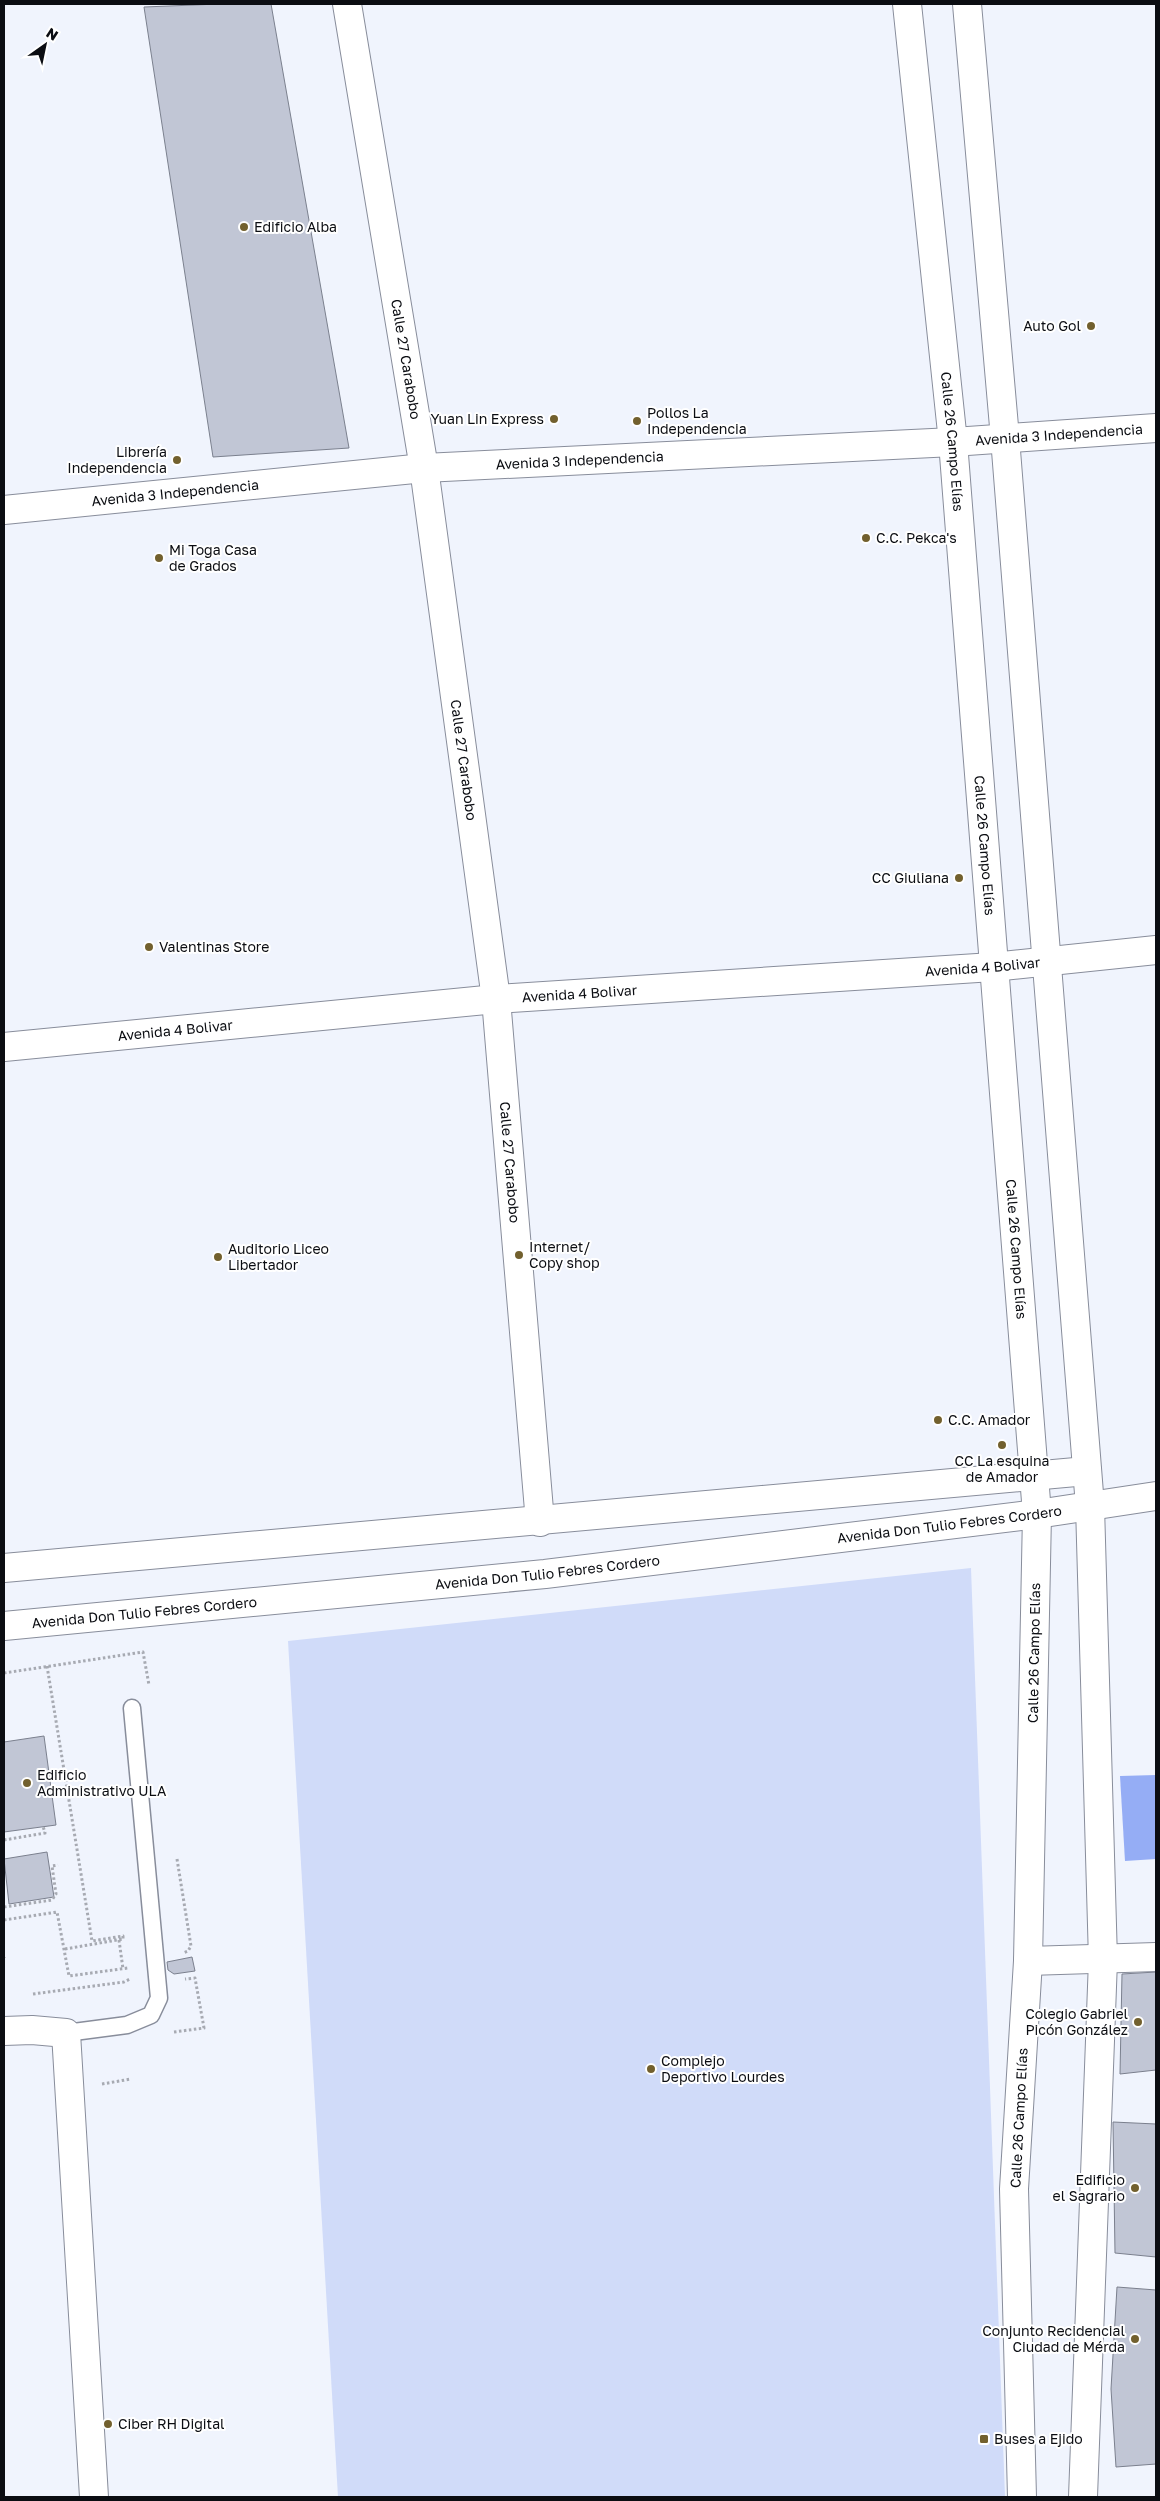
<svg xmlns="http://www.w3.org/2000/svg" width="1160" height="2501" viewBox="0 0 1160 2501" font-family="'Golos Text',sans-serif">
<rect width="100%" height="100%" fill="#f0f4fd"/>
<path fill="#d0dbf9" d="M971 1568 1005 2497H338L288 1641Z"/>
<path fill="#95adf5" d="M1156 1775V1859L1125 1861 1120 1776Z"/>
<path fill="#c1c6d5" stroke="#7b808e" d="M219 4H271L349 448 213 457 144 7Z
M44 1736 56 1825 4 1832V1742Z
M47 1852 54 1897 9 1904 4 1859Z
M192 1957 195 1971 174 1974 168 1970 167 1962Z
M1156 1972V2070L1120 2074 1122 1974Z
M1113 2122 1156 2124V2257L1115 2253Z
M1117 2287 1156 2290V2464L1116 2467 1111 2389Z"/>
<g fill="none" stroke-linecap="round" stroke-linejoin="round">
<g stroke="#888d9b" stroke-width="19">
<path id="lane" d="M66 2033 127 2025 151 2015 159 1998 132 1708"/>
</g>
<g stroke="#888d9b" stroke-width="30">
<g id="street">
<path id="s1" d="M347 4 424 468 496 999 540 1522"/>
<path id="s2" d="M907 4 953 442 1037 1514 1028 1961 1014 2189 1022 2497"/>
<path d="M967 4 1005 438 1090 1506 1103 1960 1083 2497"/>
<path id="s3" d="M4 510 424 468 953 442 1156 428"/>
<path id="s4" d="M4 1047 496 999 993 967 1156 950"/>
<path d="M4 1568 1087 1471"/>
<path id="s5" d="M4 1626 545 1574 1037 1514 1156 1496"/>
<path d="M1028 1961 1156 1957"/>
<path d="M4 2031 32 2030 66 2033 94 2497"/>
</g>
</g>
<path stroke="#a7aab2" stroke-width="3" stroke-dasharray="2.5 2.5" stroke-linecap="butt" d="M47 1666 92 1941 123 1936V1939
M4 1673 143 1652 149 1685
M4 1840 45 1833 43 1826
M177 1859 191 1946 188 1951 183 1953
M4 1907 52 1900 56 1894 52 1866 58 1865
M4 1920 57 1912 69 1976 128 1968
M119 1940 123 1969
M65 1949 123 1939
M4 1957V1958
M33 1994 124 1982 130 1979
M174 2032 204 2028 195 1978 185 1979
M102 2084 131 2079"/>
<use href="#lane" stroke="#fff" stroke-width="16"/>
<use href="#street" stroke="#fff" stroke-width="28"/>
</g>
<g fill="#72602e" stroke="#fff" stroke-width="2">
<circle cx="244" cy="227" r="5"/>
<circle cx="1091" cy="326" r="5"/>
<circle cx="554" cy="419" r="5"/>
<circle cx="637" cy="421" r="5"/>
<circle cx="177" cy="460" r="5"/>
<circle cx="866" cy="538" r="5"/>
<circle cx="159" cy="558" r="5"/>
<circle cx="959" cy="878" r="5"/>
<circle cx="149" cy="947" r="5"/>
<circle cx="519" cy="1255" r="5"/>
<circle cx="218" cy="1257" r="5"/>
<circle cx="938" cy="1420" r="5"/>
<circle cx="1002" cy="1445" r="5"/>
<circle cx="27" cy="1783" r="5"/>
<circle cx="1138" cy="2022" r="5"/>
<circle cx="651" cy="2069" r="5"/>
<circle cx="1135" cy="2188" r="5"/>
<circle cx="1135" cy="2339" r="5"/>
<circle cx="108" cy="2424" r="5"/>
<rect x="979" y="2434" width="10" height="10" rx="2.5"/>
</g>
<g text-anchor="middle" stroke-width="4" stroke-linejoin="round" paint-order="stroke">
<g font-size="14" fill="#0b0d12" stroke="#fff" text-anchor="start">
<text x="254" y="232">Edificio Alba</text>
<text x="1081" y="331" text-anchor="end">Auto Gol</text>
<text x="647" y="418">Pollos La<tspan x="647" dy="16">Independencia</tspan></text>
<text x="544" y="424" text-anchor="end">Yuan Lin Express</text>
<text x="167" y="457" text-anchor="end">Librería<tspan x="167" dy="16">Independencia</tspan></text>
<text x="876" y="543">C.C. Pekca's</text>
<text x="169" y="555">Mi Toga Casa<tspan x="169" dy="16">de Grados</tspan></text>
<text x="949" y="883" text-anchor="end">CC Giuliana</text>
<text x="159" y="952">Valentinas Store</text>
<text x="529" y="1252">Internet/<tspan x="529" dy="16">Copy shop</tspan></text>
<text x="228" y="1254">Auditorio Liceo<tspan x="228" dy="16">Libertador</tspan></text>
<text x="948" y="1425">C.C. Amador</text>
<text x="1002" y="1466" text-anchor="middle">CC La esquina<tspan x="1002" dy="16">de Amador</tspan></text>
<text x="37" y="1780">Edificio<tspan x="37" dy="16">Administrativo ULA</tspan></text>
<text x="1128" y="2019" text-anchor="end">Colegio Gabriel<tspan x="1128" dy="16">Picón González</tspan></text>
<text x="661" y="2066">Complejo<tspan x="661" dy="16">Deportivo Lourdes</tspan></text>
<text x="1125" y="2185" text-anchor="end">Edificio<tspan x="1125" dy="16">el Sagrario</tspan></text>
<text x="1125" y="2336" text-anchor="end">Conjunto Recidencial<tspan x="1125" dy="16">Ciudad de Mérda</tspan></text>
<text x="118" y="2429">Ciber RH Digital</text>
<text x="994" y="2444">Buses a Ejido</text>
</g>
<g font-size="14" fill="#0b0d12" stroke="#fff">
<text dy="5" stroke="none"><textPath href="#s1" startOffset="360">Calle 27 Carabobo</textPath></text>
<text dy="5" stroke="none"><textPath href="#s3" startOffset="1058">Avenida 3 Independencia</textPath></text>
<text dy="5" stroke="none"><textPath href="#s2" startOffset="440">Calle 26 Campo Elías</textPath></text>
<text dy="5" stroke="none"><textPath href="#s3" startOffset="578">Avenida 3 Independencia</textPath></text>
<text dy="5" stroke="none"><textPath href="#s3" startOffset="172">Avenida 3 Independencia</textPath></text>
<text dy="5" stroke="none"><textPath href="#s1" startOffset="765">Calle 27 Carabobo</textPath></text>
<text dy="5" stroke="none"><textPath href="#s2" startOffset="845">Calle 26 Campo Elías</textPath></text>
<text dy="5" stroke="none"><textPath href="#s4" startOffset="982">Avenida 4 Bolivar</textPath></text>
<text dy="5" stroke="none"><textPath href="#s4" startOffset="578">Avenida 4 Bolivar</textPath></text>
<text dy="5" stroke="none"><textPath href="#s4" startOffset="172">Avenida 4 Bolivar</textPath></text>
<text dy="5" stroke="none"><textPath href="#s1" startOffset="1170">Calle 27 Carabobo</textPath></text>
<text dy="5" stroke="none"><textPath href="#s2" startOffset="1250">Calle 26 Campo Elías</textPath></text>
<text dy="5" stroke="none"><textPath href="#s5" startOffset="951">Avenida Don Tulio Febres Cordero</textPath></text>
<text dy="5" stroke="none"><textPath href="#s5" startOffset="546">Avenida Don Tulio Febres Cordero</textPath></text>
<text dy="5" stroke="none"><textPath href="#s5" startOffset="141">Avenida Don Tulio Febres Cordero</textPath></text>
<text transform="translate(1034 1653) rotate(-89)" y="5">Calle 26 Campo Elías</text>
<text transform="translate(1019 2118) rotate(-87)" y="5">Calle 26 Campo Elías</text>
</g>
</g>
<rect width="1160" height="2501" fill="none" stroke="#0b0d12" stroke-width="10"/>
<g transform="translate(45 45) rotate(33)" stroke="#ffffff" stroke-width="4" paint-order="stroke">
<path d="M0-4L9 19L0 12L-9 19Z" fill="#0b0d12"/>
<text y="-8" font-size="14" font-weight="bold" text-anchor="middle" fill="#0b0d12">N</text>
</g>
</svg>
